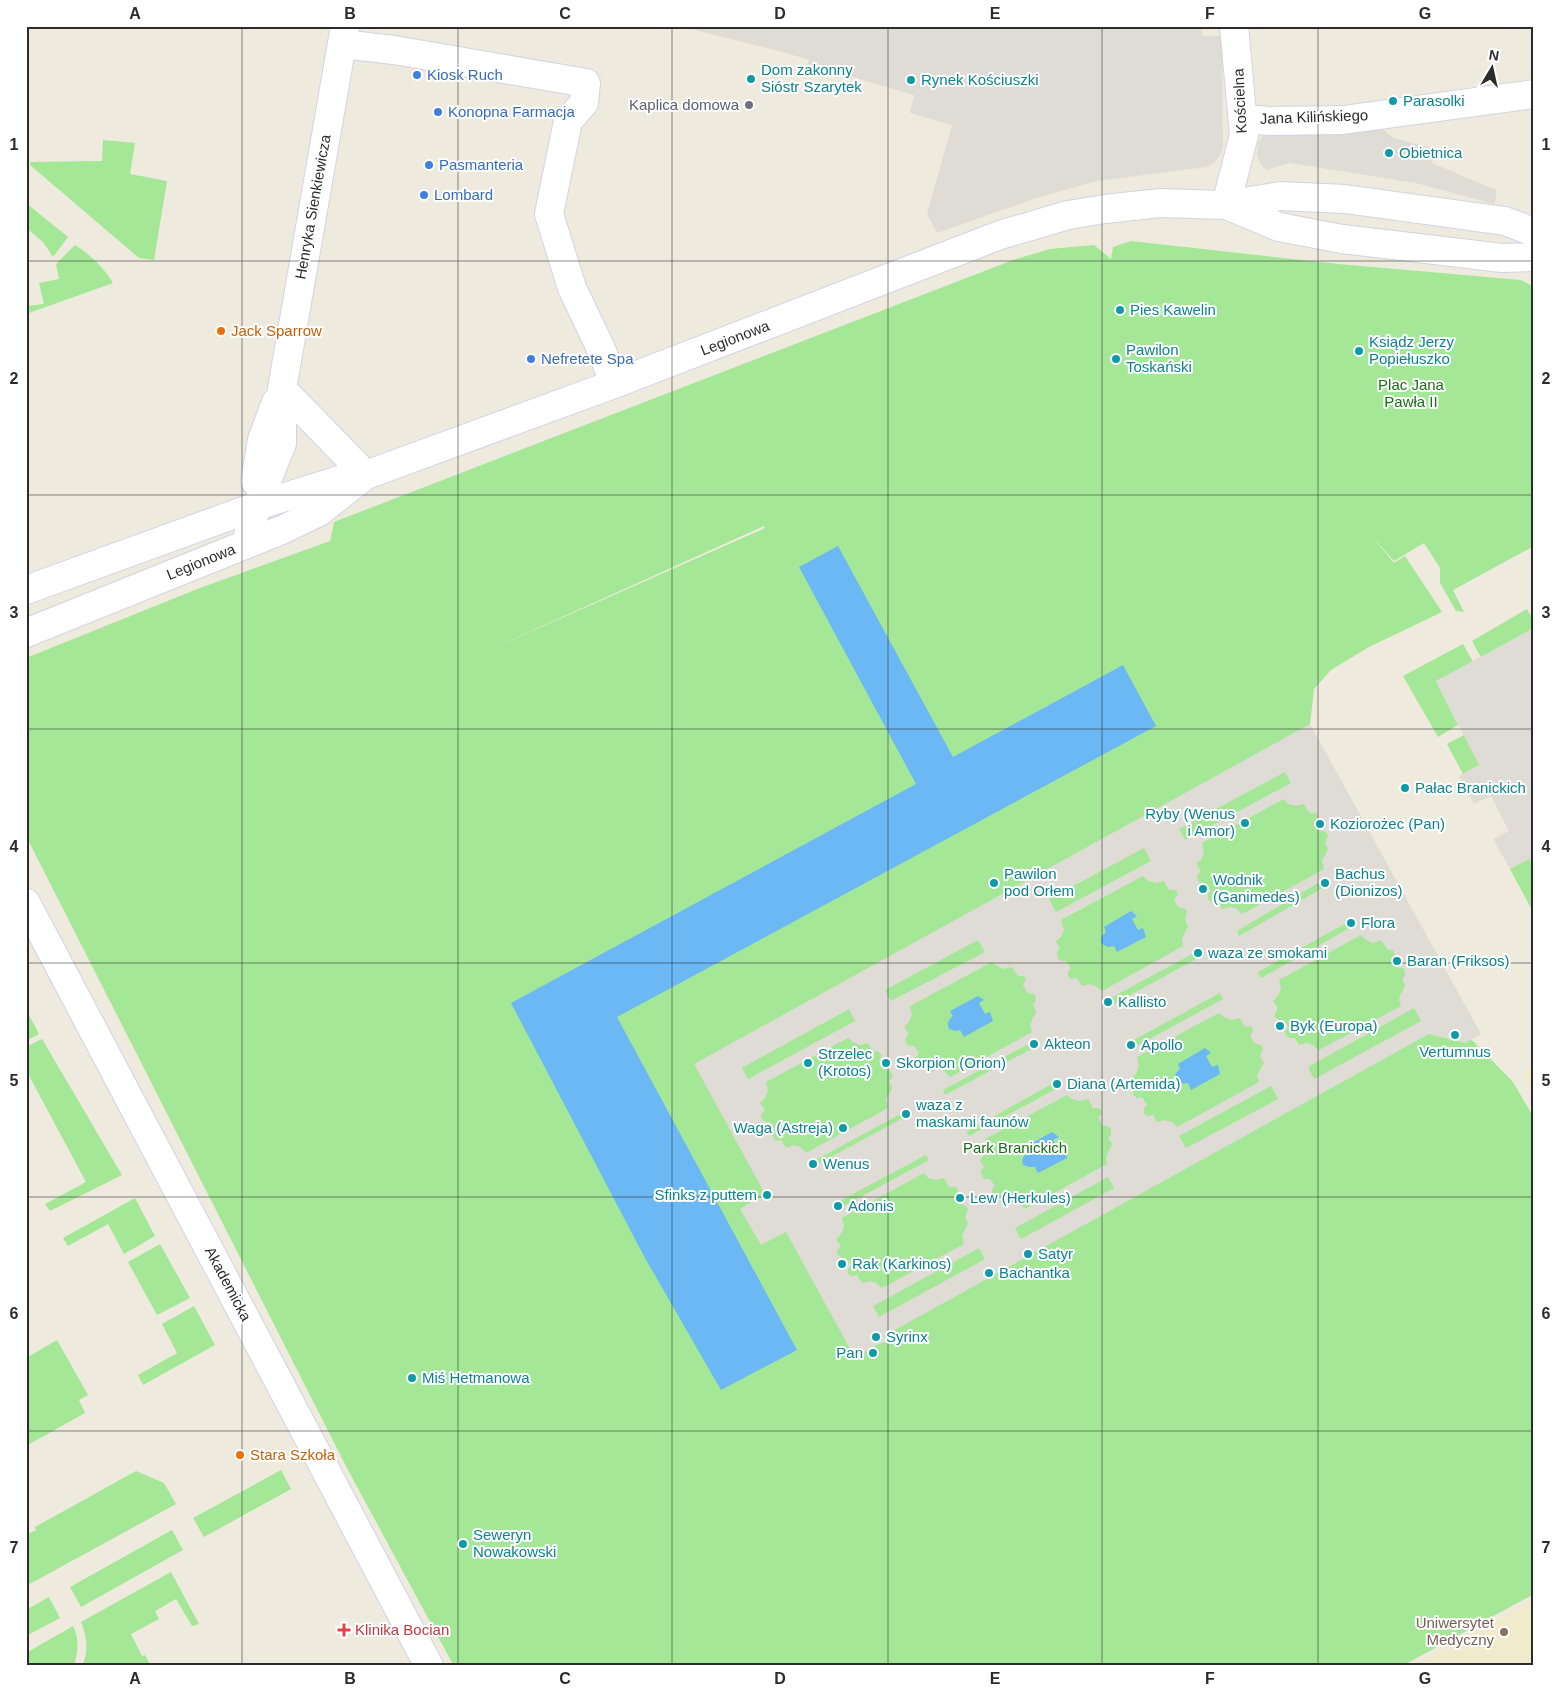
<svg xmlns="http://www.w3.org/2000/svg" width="1560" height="1692" viewBox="0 0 1560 1692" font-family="Helvetica,sans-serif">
<rect width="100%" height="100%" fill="#eeeadd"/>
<path fill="#f0ebcc" d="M1534 1064V1093L1523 1074Z
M1534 1599V1666H1415Z"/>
<path fill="#a4e797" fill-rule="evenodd" d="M103 140 135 143 130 174 167 181 154 260 139 258 30 165 31 162 102 161Z
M26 203 68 237 53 257 43 242 26 228Z
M1131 241 1338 264 1521 280 1534 287V546L1453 590 1464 612 1456 611 1440 583V568L1424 543 1394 561 1369 533 1394 563 1405 556 1442 612 1369 647 1331 670 1314 689 1308 742 1471 1039 1513 1082 1534 1118V1594L1402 1666H454L348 1470 26 836V658L200 588 330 541 334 522 1013 260 1050 249 1094 245 1111 259 1113 247ZM764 526 765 528 469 659Z
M75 245C91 255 104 268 113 283L26 314V306L44 304 39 283 59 279 56 264Z
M1527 609 1534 622V628L1483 656H1480L1472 641Z
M1463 644 1472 660 1471 663 1436 681 1458 725 1438 737 1403 676Z
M1464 735 1480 765 1463 774 1447 744Z
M1530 858 1534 866V914L1510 869Z
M29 1015 39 1034 26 1041V1017Z
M42 1039 122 1175 50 1211 45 1204 86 1182 26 1070V1047Z
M135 1198 155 1236 124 1254 108 1224 68 1246 63 1238Z
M160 1244 190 1298 157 1315 128 1262Z
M194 1306 215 1345 143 1385 138 1375 177 1353 162 1324Z
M57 1340 88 1395 79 1400 85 1413 26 1446V1358Z
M281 1470 291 1489 204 1537 193 1518Z
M136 1471 164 1483 176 1504 26 1586V1535L36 1530 35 1527Z
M172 1530 183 1550 81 1607 70 1587Z
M171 1572 199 1624 192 1626 176 1599 155 1611 159 1619 131 1634 142 1656 145 1655 151 1666H82C89 1653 87 1636 81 1622Z
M49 1597 60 1618 26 1636V1610Z
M73 1626C79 1637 79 1654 73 1666H26V1653Z"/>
<path fill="#dedcd5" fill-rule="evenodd" d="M679 26H1202V36H1222L1223 147 1221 154 1215 162 1206 167 1097 181 1039 197 937 233 927 214 952 125 910 113 914 95 808 64 809 60 783 52Z
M1378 125 1393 138 1432 148 1434 151 1432 163 1496 190V198L1494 204 1416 183 1290 163 1266 170 1261 165 1257 155 1258 143 1263 136 1270 132Z
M1534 628V866L1529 859 1510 869 1493 839 1509 831 1491 796 1474 804 1459 776 1479 765 1436 681Z
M1310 724 1481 1034 1465 1043 1429 1034 884 1336 887 1341 877 1345 855 1358 786 1232 761 1245 740 1209 765 1194 694 1064ZM1285 772 1291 783 1185 840 1179 829ZM1284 799 1288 804 1296 806 1304 804 1309 813H1316L1318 817 1315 822 1319 830 1325 832 1328 835 1327 839 1325 843 1328 849 1322 861 1324 869 1242 914 1236 908 1230 907 1222 909 1217 901 1212 902 1208 899V894L1211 891 1206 884H1202L1198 881 1197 876 1201 871 1196 864 1201 860 1204 852 1202 843ZM1144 848 1151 861 1056 912 1049 899ZM1143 876 1148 881 1156 883 1164 881 1169 890H1176L1178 894 1174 899 1178 907 1185 909 1187 912 1185 920 1188 926 1182 939 1183 946 1102 991 1096 986 1090 984 1082 986 1077 978 1072 979 1068 976V972L1071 968 1066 961H1061L1058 958 1057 953 1060 949 1056 941 1061 937 1064 930 1061 920ZM1323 880 1326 886 1239 936 1237 931ZM1350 921 1353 926 1261 978 1259 975 1258 972ZM1361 935 1366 940 1373 943 1381 940 1387 949 1393 950 1395 956 1392 959 1396 967 1403 968 1405 972V976L1402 979 1405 986 1399 998 1401 1006 1319 1050 1313 1045 1307 1043 1299 1045 1295 1038H1289L1286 1035 1285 1031 1288 1027 1284 1020H1279L1275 1017V1013L1278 1008 1273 1001 1278 996 1281 989 1279 980ZM978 940 985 952 891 1001 885 990ZM1198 951 1200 957 1110 1006 1107 1000ZM992 962 997 966 1004 969 1012 967 1018 976H1024L1026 979 1023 985 1027 993 1034 994 1036 998 1035 1002 1033 1005 1036 1012 1030 1024 1032 1032 950 1077 944 1071 938 1069 930 1072 925 1064 920 1065 917 1061 916 1058 919 1053 914 1046H910L906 1043 905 1039 909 1034 904 1027 909 1022 912 1015 910 1006ZM1220 993 1223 999 1133 1048 1131 1045 1130 1042ZM1414 1008 1421 1021 1314 1079 1308 1067ZM849 1009 855 1021 748 1079 742 1068ZM1219 1013 1224 1017 1231 1020 1240 1018 1245 1027 1251 1026 1253 1030 1250 1036 1254 1043 1261 1045 1263 1049 1260 1056 1264 1063 1257 1075 1259 1082 1177 1127 1172 1122 1165 1120 1157 1122 1153 1115 1147 1116 1144 1113V1108L1147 1105 1142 1097 1137 1098 1133 1095V1090L1136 1085 1132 1078 1136 1074 1139 1066 1137 1057ZM848 1038 853 1042 860 1045 868 1043 874 1052 877 1051 882 1055 879 1061 883 1069 890 1070 892 1074V1078L889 1081 892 1088 886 1100 888 1108 806 1153 800 1147 794 1145 786 1148 781 1140 776 1141 773 1137 772 1133 775 1130 770 1122H766L762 1120 761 1115 765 1110 760 1103 765 1098 768 1091 766 1082ZM1032 1042 1035 1047 945 1095 943 1090ZM1055 1082 1059 1087 969 1136 966 1132ZM1271 1086 1278 1099 1186 1148 1179 1136ZM1067 1095 1072 1099 1079 1101 1088 1099 1093 1108H1099L1102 1112 1101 1115 1098 1117 1102 1125 1109 1127 1111 1130V1135L1108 1138 1112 1144 1106 1157 1107 1164 1025 1209 1020 1204 1013 1202 1006 1204 1001 1197H995L992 1194V1190L995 1186 990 1179H985L982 1176 981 1171 984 1167 980 1160 984 1155 987 1147 985 1139ZM904 1112 907 1116 814 1166 812 1162ZM926 1155 929 1160 840 1208 836 1203ZM924 1173 928 1178 936 1180 944 1178 949 1187H956L958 1191 955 1197 959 1204 966 1206 968 1209 965 1217 968 1223 962 1236 964 1244 882 1288 876 1283 870 1281 862 1283 857 1275 851 1276 848 1273V1269L851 1265 846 1258H842L838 1255 837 1250 841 1246 836 1239 841 1234 844 1227 842 1218ZM1108 1177 1114 1188 1021 1239 1015 1228ZM979 1248 985 1259 879 1317 873 1306Z"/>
<path fill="#6bb8f5" d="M838 546 953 757 1123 665 1156 726 617 1017 797 1350 721 1390 645 1258 511 1003 916 784 799 567Z
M1131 911 1137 916 1132 919 1138 930 1143 928 1146 937 1117 952 1114 946 1108 947 1102 944C1100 938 1101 936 1106 932L1104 927Z
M978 996 984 1000 979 1003 985 1014 990 1012 993 1021 964 1037 960 1030 955 1031 949 1029C947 1023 948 1020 953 1016L950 1011Z
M1205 1048 1211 1053 1206 1056 1212 1067 1218 1065 1220 1074 1191 1090 1188 1083 1182 1084 1176 1081C1174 1075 1175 1073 1180 1069L1178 1064Z
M1052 1132 1059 1137 1053 1140 1060 1151 1065 1149 1067 1158 1038 1173 1035 1167H1029L1023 1165C1021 1159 1023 1157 1027 1153L1025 1147Z"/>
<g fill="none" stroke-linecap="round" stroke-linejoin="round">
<g stroke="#d2d3e5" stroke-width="30">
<path id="minor" d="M342 44 394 50 586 83 584 103 568 121 549 214 572 288 602 351 614 384
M1244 119 1269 121 1343 120 1534 94
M1226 205 1244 135 1234 26
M26 903 429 1666"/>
</g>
<g stroke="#d2d3e5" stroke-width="30">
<path id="tertiary" d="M282 389 366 475
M255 481 262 440 276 402
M245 545 257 506 282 443V389L345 26"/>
</g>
<g stroke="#d2d3e5" stroke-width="30">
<path id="secondary" d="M1226 205 1279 227 1342 239 1502 258 1534 257
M26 590 257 506 345 478 366 475 614 384 1000 235 1068 215 1105 209 1160 203 1226 205 1281 196 1345 199 1505 221 1534 232
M26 633 284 529 319 512 361 479"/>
</g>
<use href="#minor" stroke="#fff" stroke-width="28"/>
<use href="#tertiary" stroke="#fff" stroke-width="28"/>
<use href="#secondary" stroke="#fff" stroke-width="28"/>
</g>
<path fill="none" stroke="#2c2c2c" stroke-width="1" stroke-opacity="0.55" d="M242 26V1666M458 26V1666M672 26V1666M888 26V1666M1102 26V1666M1318 26V1666M26 261H1534M26 495H1534M26 729H1534M26 963H1534M26 1197H1534M26 1431H1534"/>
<g fill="#3f7fe0" stroke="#fff" stroke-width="2">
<circle cx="417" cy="75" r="5"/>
<circle cx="438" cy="112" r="5"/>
<circle cx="429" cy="165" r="5"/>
<circle cx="424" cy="195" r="5"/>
<circle cx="531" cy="359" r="5"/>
</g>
<g fill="#0f9aa8" stroke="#fff" stroke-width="2">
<circle cx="751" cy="79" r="5"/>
<circle cx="911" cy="80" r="5"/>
<circle cx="1393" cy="101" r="5"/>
<circle cx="1389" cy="153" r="5"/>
<circle cx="1120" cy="310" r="5"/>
<circle cx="1359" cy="351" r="5"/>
<circle cx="1116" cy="359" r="5"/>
<circle cx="1405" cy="788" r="5"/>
<circle cx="1245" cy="823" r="5"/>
<circle cx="1320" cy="824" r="5"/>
<circle cx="994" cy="883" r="5"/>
<circle cx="1325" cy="883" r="5"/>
<circle cx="1203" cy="889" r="5"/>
<circle cx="1351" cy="923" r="5"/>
<circle cx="1198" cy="953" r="5"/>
<circle cx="1397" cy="961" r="5"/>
<circle cx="1108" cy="1002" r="5"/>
<circle cx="1280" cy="1026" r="5"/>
<circle cx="1455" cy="1035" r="5"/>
<circle cx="1034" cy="1044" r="5"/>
<circle cx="1131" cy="1045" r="5"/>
<circle cx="808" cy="1063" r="5"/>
<circle cx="886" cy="1063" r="5"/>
<circle cx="1057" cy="1084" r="5"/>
<circle cx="906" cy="1114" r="5"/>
<circle cx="843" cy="1128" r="5"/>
<circle cx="813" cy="1164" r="5"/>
<circle cx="767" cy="1195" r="5"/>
<circle cx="960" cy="1198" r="5"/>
<circle cx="838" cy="1206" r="5"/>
<circle cx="1028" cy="1254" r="5"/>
<circle cx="842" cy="1264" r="5"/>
<circle cx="989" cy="1273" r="5"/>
<circle cx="876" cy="1337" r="5"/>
<circle cx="873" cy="1353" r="5"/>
<circle cx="412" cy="1378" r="5"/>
<circle cx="463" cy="1544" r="5"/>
</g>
<circle fill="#6b7280" stroke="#fff" stroke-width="2" cx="749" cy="105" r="5"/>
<g fill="#e8710a" stroke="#fff" stroke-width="2">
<circle cx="221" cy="331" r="5"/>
<circle cx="240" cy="1455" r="5"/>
</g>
<path fill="#e0444e" stroke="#fff" stroke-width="2" d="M341.5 1622.5h5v5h5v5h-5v5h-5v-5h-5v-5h5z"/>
<circle fill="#8d6e63" stroke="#fff" stroke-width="2" cx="1504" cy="1632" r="5"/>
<g text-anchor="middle" stroke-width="4" stroke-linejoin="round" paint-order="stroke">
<g font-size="15" fill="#0d838f" stroke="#fff" text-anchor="start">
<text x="761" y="75">Dom zakonny<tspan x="761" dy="17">Sióstr Szarytek</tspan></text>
<text x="921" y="85">Rynek Kościuszki</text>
<text x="1403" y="106">Parasolki</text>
<text x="1399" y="158">Obietnica</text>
<text x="1130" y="315">Pies Kawelin</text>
<text x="1369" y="347">Ksiądz Jerzy<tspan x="1369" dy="17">Popiełuszko</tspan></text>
<text x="1126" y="355">Pawilon<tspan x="1126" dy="17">Toskański</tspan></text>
<text x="1415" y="793">Pałac Branickich</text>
<text x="1235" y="819" text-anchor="end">Ryby (Wenus<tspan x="1235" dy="17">i Amor)</tspan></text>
<text x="1330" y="829">Koziorożec (Pan)</text>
<text x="1004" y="879">Pawilon<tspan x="1004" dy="17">pod Orłem</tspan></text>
<text x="1335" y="879">Bachus<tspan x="1335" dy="17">(Dionizos)</tspan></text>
<text x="1213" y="885">Wodnik<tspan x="1213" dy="17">(Ganimedes)</tspan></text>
<text x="1361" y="928">Flora</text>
<text x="1208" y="958">waza ze smokami</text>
<text x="1407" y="966">Baran (Friksos)</text>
<text x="1118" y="1007">Kallisto</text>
<text x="1290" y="1031">Byk (Europa)</text>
<text x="1044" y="1049">Akteon</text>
<text x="1141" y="1050">Apollo</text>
<text x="1455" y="1057" text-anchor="middle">Vertumnus</text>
<text x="818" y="1059">Strzelec<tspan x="818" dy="17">(Krotos)</tspan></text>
<text x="896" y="1068">Skorpion (Orion)</text>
<text x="1067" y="1089">Diana (Artemida)</text>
<text x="916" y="1110">waza z<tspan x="916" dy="17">maskami faunów</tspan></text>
<text x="833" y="1133" text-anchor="end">Waga (Astreja)</text>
<text x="823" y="1169">Wenus</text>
<text x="757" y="1200" text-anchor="end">Sfinks z puttem</text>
<text x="970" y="1203">Lew (Herkules)</text>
<text x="848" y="1211">Adonis</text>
<text x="1038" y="1259">Satyr</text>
<text x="852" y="1269">Rak (Karkinos)</text>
<text x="999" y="1278">Bachantka</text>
<text x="886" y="1342">Syrinx</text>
<text x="863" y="1358" text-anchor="end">Pan</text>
<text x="422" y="1383">Miś Hetmanowa</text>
<text x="473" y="1540">Seweryn<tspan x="473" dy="17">Nowakowski</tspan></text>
</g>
<g font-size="15" fill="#366cbe" stroke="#fff" text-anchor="start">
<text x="427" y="80">Kiosk Ruch</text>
<text x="448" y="117">Konopna Farmacja</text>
<text x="439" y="170">Pasmanteria</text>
<text x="434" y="200">Lombard</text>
<text x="541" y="364">Nefretete Spa</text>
</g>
<g font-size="15" fill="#2c2c2c" stroke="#fff">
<text transform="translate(1240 101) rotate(-93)" y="5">Kościelna</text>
<text transform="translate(1314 117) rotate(-2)" y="5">Jana Kilińskiego</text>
<text transform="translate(313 207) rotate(-80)" y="5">Henryka Sienkiewicza</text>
<text transform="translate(735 338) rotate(-21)" y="5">Legionowa</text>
<text transform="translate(201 562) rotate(-22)" y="5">Legionowa</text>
<text transform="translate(228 1284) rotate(62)" y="5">Akademicka</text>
</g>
<g font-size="15" fill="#5b616d" stroke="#fff" text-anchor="end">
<text x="739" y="110">Kaplica domowa</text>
</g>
<g font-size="15" fill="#c56008" stroke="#fff" text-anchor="start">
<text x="231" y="336">Jack Sparrow</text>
<text x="250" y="1460">Stara Szkoła</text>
</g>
<g font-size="15" fill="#196e16" stroke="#fff">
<text x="1411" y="390">Plac Jana<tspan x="1411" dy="17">Pawła II</tspan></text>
<text x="1015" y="1153">Park Branickich</text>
</g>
<g font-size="15" fill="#785e54" stroke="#fff" text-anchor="end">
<text x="1494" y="1628">Uniwersytet<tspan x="1494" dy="17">Medyczny</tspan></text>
</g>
<g font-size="15" fill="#be3a42" stroke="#fff" text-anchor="start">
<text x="355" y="1635">Klinika Bocian</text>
</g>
</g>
<rect width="1560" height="1692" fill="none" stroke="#ffffff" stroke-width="55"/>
<g transform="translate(1492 68) rotate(9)" stroke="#ffffff" stroke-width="4" paint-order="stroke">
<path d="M0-4L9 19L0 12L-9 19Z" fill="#2c2c2c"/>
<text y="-8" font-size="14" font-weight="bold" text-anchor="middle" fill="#2c2c2c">N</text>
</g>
<rect x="28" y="28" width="1504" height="1636" fill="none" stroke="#2c2c2c" stroke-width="2"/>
<g font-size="16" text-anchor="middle" font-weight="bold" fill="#2c2c2c">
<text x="135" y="19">A</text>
<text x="350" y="19">B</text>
<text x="565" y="19">C</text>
<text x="780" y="19">D</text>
<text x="995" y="19">E</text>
<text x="1210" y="19">F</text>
<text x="1425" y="19">G</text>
<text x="14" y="150">1</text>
<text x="1546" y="150">1</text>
<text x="14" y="384">2</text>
<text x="1546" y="384">2</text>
<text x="14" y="618">3</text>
<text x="1546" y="618">3</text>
<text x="14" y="852">4</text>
<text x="1546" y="852">4</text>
<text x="14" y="1086">5</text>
<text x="1546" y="1086">5</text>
<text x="14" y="1319">6</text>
<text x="1546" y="1319">6</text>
<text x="14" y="1553">7</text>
<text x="1546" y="1553">7</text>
<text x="135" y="1684">A</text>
<text x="350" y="1684">B</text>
<text x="565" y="1684">C</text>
<text x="780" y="1684">D</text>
<text x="995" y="1684">E</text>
<text x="1210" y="1684">F</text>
<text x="1425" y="1684">G</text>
</g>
</svg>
